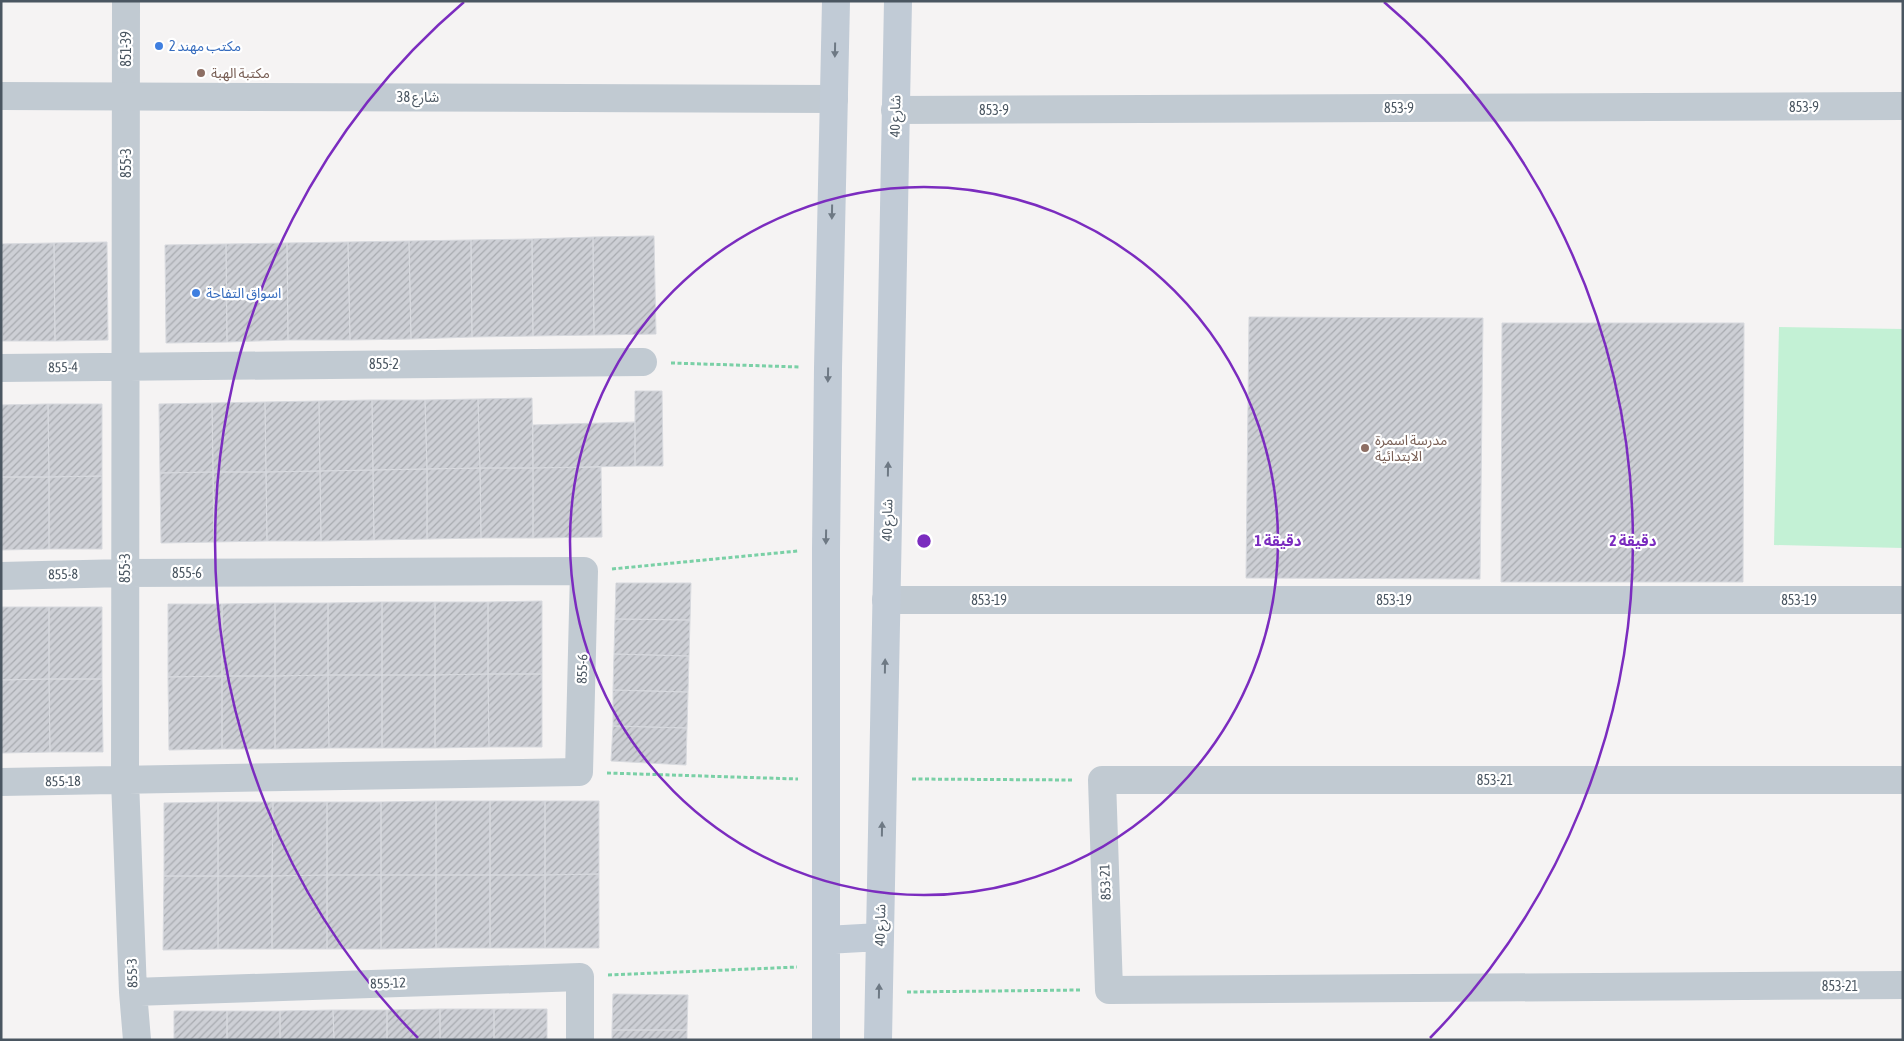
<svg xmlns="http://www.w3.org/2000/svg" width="1904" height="1041" viewBox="0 0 1904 1041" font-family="'Asap Condensed','Noto Sans Arabic',sans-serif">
<defs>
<pattern id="building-hatch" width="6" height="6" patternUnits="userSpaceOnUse" patternTransform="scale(1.25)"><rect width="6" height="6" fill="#cdcfd5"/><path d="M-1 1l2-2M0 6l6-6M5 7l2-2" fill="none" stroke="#a8abb0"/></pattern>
</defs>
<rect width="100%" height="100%" fill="#f5f3f3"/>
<path fill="#c3f1d5" d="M1779 327 1903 329V548L1774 545Z"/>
<path fill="url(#building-hatch)" stroke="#d7d9de" d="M654 236 656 334 594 335 593 237Z
M593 237 594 335 533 336 532 239Z
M532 239 533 336 472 337 471 240Z
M471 240 472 337 411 339 409 241Z
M409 241 411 339 350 340 348 242Z
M107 242 108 340 55 341 54 243Z
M348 242 350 340H288L287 243Z
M54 243 55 341H2L1 244Z
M287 243 288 340 227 342 226 244Z
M226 244 227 342 166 343 165 245Z
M1249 317 1483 318 1480 579 1246 578Z
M1502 323H1744L1743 582H1501Z
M635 391H662L663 466H635Z
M532 398 533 468H480L478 399Z
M478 399 480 468 427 469 425 400Z
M372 400H425L427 469 373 470Z
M372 400 373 470 320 471 319 401Z
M319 401 320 471 266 472 265 402Z
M265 402 266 472H213L212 403Z
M212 403 213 472 160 473 159 404Z
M48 404H102V476L49 477Z
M48 404 49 477H1V405Z
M635 422V466L533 468V425Z
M601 467 602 537 533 538V468Z
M480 468H533V538H481Z
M480 468 481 538 427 539V469Z
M427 469V539L374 540 373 470Z
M373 470 374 540 321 541 320 471Z
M320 471 321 541H267L266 472Z
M213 472H266L267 541 214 542Z
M213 472 214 542 161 543 160 473Z
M102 476V549H49V477Z
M1 477H49V549L1 550Z
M616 583H691L690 620 615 619Z
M542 601V674H488V602Z
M382 602H435V675H382Z
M382 602V675H328V603Z
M435 602H488V674L435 675Z
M275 603H328V675L275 676Z
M275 603V676H222V604Z
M168 604H222V676L168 677Z
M1 607H49V679L1 680Z
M49 607H102V679H49Z
M615 619 690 620 689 656 614 654Z
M614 654 689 656 688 692 613 690Z
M488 674H542V747H489Z
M488 674 489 747 435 748V675Z
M328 675H382V748H329Z
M328 675 329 748 275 749V676Z
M382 675H435V748H382Z
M222 676H275V749H222Z
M222 676V749L169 750 168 677Z
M49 679 50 752 1 753V680Z
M49 679H102L103 752H50Z
M613 690 688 692 687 728 613 726Z
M613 726 687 728 686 765 611 761Z
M436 801H490V875H436Z
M436 801V875H381V802Z
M490 801H545V875H490Z
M545 801H599V874L545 875Z
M218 802H273L272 876H218Z
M218 802V876H164V803Z
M273 802H327V875L272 876Z
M327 802H381V875H327Z
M599 874V948H545V875Z
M327 875H381V949H327Z
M327 875V949H272V876Z
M381 875H436V948L381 949Z
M436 875H490V948H436Z
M490 875H545V948H490Z
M164 876H218V949L163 950Z
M218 876H272V949H218Z
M613 994 688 995 687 1030H612Z
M440 1009H494V1040H440Z
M440 1009V1040H387V1010Z
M494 1009H547V1040H494Z
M333 1010H387V1040H334Z
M333 1010 334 1040H280V1011Z
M174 1011H227V1040H174Z
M227 1011H280V1040H227Z
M612 1030H687V1040H612Z"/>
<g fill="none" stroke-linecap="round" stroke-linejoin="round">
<path stroke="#7ad0a6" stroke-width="3" stroke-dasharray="4 2.5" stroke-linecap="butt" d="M671 363 800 367
M612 569 798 551
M607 773 798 779
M912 779 1073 780
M608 975 797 967
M907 992 1080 990"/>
<path stroke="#c1cad2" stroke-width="28" d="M126 1 125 780 133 992 137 1040
M895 110 1903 106
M1 368 643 362
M1 576 125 573 584 571 579 772 1 782
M886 600H1903
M1903 780H1102L1109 990 1903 985
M133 992 580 977V1040"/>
<path stroke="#c1cad2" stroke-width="28" d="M1 96 834 99"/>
<path stroke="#c1cbd6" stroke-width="28" d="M826 940 880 937
M826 1040V549L828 368 836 1
M878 1040 898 1"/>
</g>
<defs><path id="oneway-solid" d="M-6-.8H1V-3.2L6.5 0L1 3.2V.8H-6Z" transform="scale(1.25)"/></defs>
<g fill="#6e7984">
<use href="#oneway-solid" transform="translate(835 50) rotate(91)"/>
<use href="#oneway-solid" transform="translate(832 212) rotate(91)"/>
<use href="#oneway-solid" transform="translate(828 375) rotate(91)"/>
<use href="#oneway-solid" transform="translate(888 469) rotate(-89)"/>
<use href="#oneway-solid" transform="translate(826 537) rotate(91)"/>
<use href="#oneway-solid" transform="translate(885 666) rotate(-89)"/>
<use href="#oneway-solid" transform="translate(882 829) rotate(-89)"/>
<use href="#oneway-solid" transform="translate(879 991) rotate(-89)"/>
</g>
<g fill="none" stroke="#7b2cbf" stroke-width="2.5">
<circle cx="924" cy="541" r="354"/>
<path d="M418 1038A709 709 0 0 1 464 2M1384 2A709 709 0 0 1 1430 1038"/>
</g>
<g fill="#3f7fe0" stroke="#fff" stroke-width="2">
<circle cx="159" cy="46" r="5"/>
<circle cx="196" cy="293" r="5"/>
</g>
<g fill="#8d6e63" stroke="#fff" stroke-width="2">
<circle cx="201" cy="73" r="5"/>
<circle cx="1365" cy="448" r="5"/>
</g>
<g text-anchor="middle" stroke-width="4.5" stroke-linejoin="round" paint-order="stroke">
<g font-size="14" fill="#366cbe" stroke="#fff" text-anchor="start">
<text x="169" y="51">مكتب مهند 2</text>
<text x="206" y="298">اسواق التفاحة</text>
</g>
<g font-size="14" fill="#4a5661" stroke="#fff">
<text transform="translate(126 49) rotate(-90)" y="5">851-39</text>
<text x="418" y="102">شارع 38</text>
<text x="1804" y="112">853-9</text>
<text x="1399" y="113">853-9</text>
<text x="994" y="115">853-9</text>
<text transform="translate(895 116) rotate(-89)" y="5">شارع 40</text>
<text transform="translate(126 163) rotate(-90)" y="5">855-3</text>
<text x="384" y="369">855-2</text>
<text transform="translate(63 367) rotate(-1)" y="5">855-4</text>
<text transform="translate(887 520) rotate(-89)" y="5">شارع 40</text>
<text transform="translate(125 568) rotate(-90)" y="5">855-3</text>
<text x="187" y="578">855-6</text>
<text transform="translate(63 574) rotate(-1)" y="5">855-8</text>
<text x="989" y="605">853-19</text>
<text x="1394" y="605">853-19</text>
<text x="1799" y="605">853-19</text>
<text transform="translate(582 669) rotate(-88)" y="5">855-6</text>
<text x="1495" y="785">853-21</text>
<text transform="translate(63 781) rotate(-1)" y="5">855-18</text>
<text transform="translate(1105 882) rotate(-92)" y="5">853-21</text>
<text transform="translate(880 925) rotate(-89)" y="5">شارع 40</text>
<text transform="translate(132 973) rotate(-92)" y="5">855-3</text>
<text transform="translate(388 983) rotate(-2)" y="5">855-12</text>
<text x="1840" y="991">853-21</text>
</g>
<g font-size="14" fill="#785e54" stroke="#fff" text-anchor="start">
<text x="211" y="78">مكتبة الهبة</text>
<text x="1375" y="445">مدرسة اسمرة<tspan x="1375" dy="16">الابتدائية</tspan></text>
</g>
</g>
<circle cx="924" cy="541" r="8" fill="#7b2cbf" stroke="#fff" stroke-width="2.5"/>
<g font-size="15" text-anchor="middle" font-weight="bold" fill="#7b2cbf" stroke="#fff" stroke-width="4.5" stroke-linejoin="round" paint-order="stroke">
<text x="1278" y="546">1 دقيقة</text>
<text x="1633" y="546">2 دقيقة</text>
</g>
<rect width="1904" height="1041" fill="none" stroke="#4a5661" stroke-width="5"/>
</svg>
